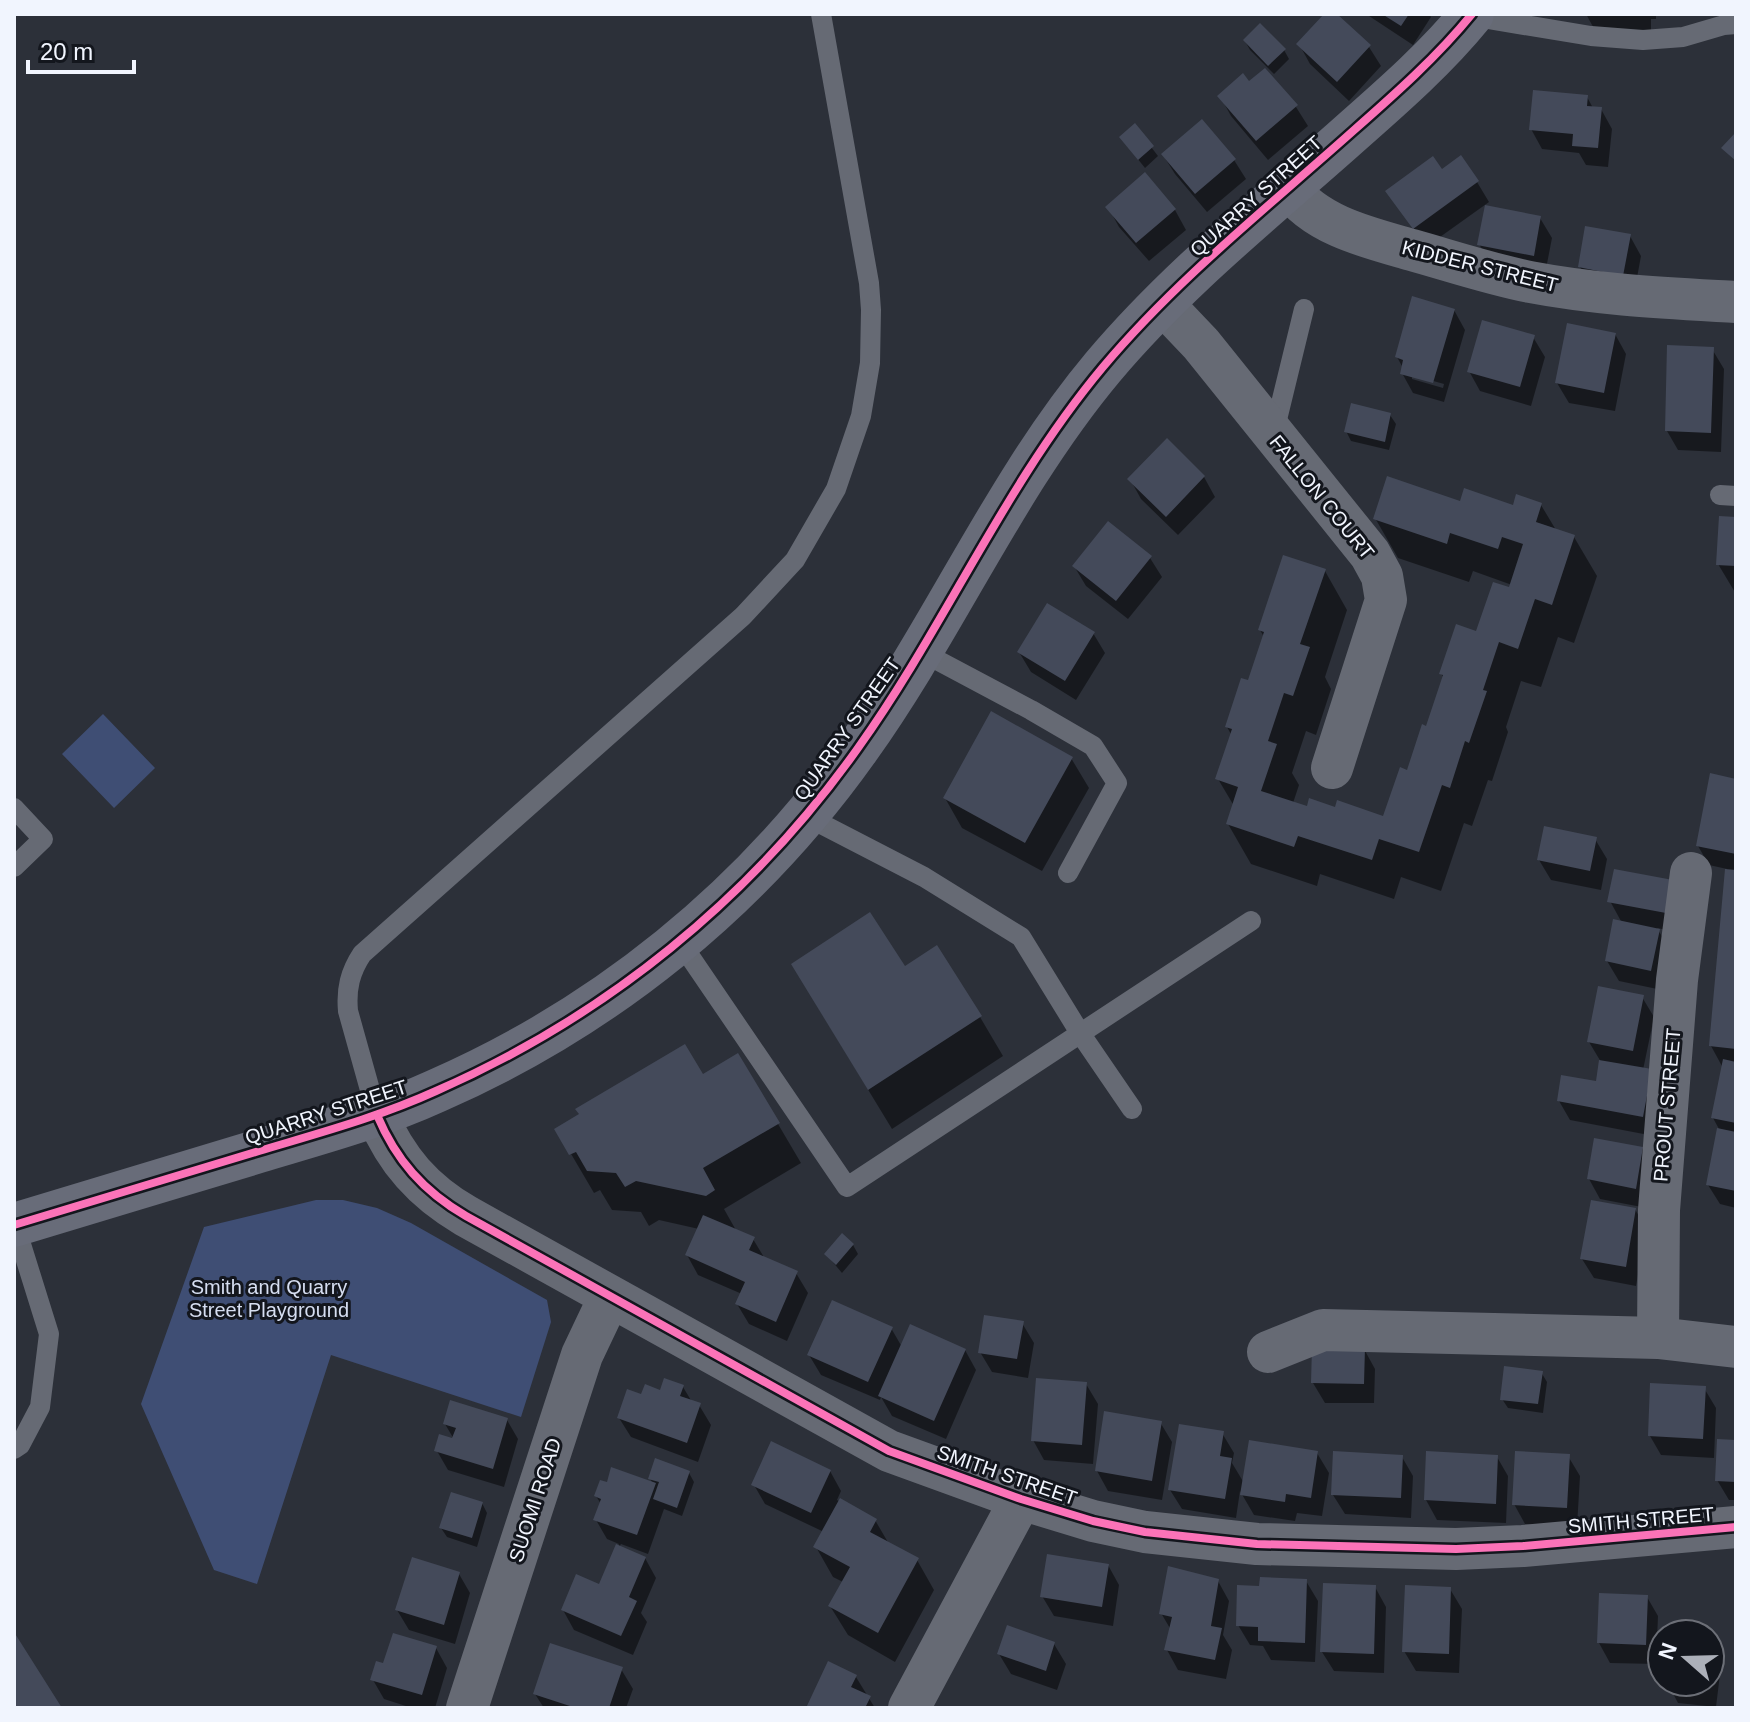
<svg xmlns="http://www.w3.org/2000/svg" width="1750" height="1722" viewBox="0 0 1750 1722" font-family="Arial,sans-serif">
<rect width="100%" height="100%" fill="#2c3039"/>
<path fill="#3f4e74" d="M103 714 155 768 114 808 62 754Z
M316 1200H343L377 1208 411 1223 547 1300 551 1322 521 1417 331 1355 257 1584 214 1570 141 1404 204 1227Z"/>
<path fill="#0007" fill-rule="evenodd" d="M1327 14H1334L1369 47 1381 66 1349 101 1310 64 1299 44Z
M1366 14H1429L1431 17 1413 45Z
M1586 14H1656V19H1651V35L1597 34Z
M1245 41 1284 50 1289 59 1274 74 1250 50Z
M1265 70 1296 107 1308 126 1268 160 1231 116 1220 96 1249 84Z
M1587 97 1593 108 1601 109 1612 129 1608 167 1586 165 1579 153 1542 149 1531 129Z
M1135 126 1158 156 1145 168 1121 138Z
M1163 155 1234 160 1246 179 1207 212 1175 174Z
M1442 172 1477 182 1489 202 1426 247 1388 191Z
M1145 175 1175 210 1186 230 1149 261 1119 227 1108 207Z
M1540 218 1552 238 1545 274 1491 264 1479 244Z
M1630 236 1641 256 1634 294 1591 287 1580 267Z
M1454 310 1465 330 1444 402 1413 393 1402 373 1403 368 1397 357ZM1412 375 1444 384 1443 388 1412 379Z
M1615 334 1626 354 1615 411 1569 403 1557 383Z
M1533 337 1545 357 1531 406 1480 391 1469 371Z
M1712 349 1724 369 1721 452 1678 450 1667 431Z
M1390 415 1396 424 1389 450 1351 441 1346 431Z
M1167 441 1204 477 1215 497 1178 535 1141 499 1130 479Z
M1461 503 1514 507 1541 505 1556 530 1574 537 1597 576 1574 643 1558 637 1541 687 1521 681 1506 727 1508 732 1492 781 1488 780 1472 826 1464 823 1441 891 1401 877 1394 899 1320 874 1317 886 1251 864 1228 824 1234 806 1218 779 1232 736 1227 727 1249 682 1264 637 1260 630 1325 571 1347 610 1325 677 1331 689 1316 735 1306 731 1292 773 1299 785 1293 803 1308 808 1336 809 1384 818 1428 728 1444 679 1441 673 1478 634 1512 585 1473 571 1469 582 1398 558 1375 518Z
M1736 519V594L1718 564Z
M1150 558 1162 577 1128 619 1086 586 1074 566Z
M1093 633 1105 653 1076 700 1031 672 1019 652Z
M1071 758 1089 788 1042 871 962 828 945 798Z
M1736 781V1208L1720 1204 1708 1185 1719 1129 1713 1118 1723 1068 1711 1046 1727 869 1709 865 1698 846Z
M1595 839 1607 859 1601 890 1551 880 1539 860Z
M1671 882 1677 932 1657 928 1670 950 1662 990 1619 981 1607 961 1622 923 1610 901Z
M904 969 980 1017 1003 1056 892 1129 816 1004Z
M1642 997 1654 1017 1643 1070 1654 1136 1570 1120 1559 1101 1597 1084 1601 1062 1589 1042Z
M702 1077 778 1124 801 1163 724 1209 737 1232 753 1239 765 1259 796 1273 808 1293 787 1341 749 1324 737 1304 742 1294 698 1275 687 1255 699 1229 659 1220 649 1226 641 1212 612 1210 600 1190 594 1193 557 1130Z
M1642 1148 1654 1168 1647 1208 1600 1199 1589 1179Z
M1635 1209 1646 1229 1636 1286 1594 1278 1582 1259Z
M853 1245 858 1254 842 1273 826 1254Z
M1022 1323 1034 1343 1028 1378 992 1372 980 1352Z
M891 1328 902 1347 965 1350 976 1370 946 1439 892 1416 881 1397 880 1400 821 1375 809 1355Z
M1364 1349 1375 1369 1374 1403H1325L1313 1383Z
M1541 1372 1547 1382 1543 1413 1508 1408 1502 1399Z
M1086 1384 1098 1404 1093 1464 1044 1460 1033 1440Z
M683 1387 692 1402 699 1405 711 1425 698 1462 631 1437 619 1418 642 1397Z
M1704 1388 1716 1408 1714 1458 1661 1455 1650 1436Z
M507 1420 518 1439 504 1487 448 1470 437 1451 455 1441 445 1424Z
M1160 1422 1172 1442 1162 1500 1108 1491 1097 1471Z
M1222 1433 1234 1453 1232 1463 1244 1483 1317 1453 1329 1473 1322 1516 1297 1513 1295 1521 1254 1515 1240 1491 1236 1518 1182 1509 1170 1490Z
M1736 1442V1500H1729L1717 1480Z
M1568 1456 1580 1476 1577 1527 1525 1524 1514 1504Z
M1402 1457 1413 1476 1411 1518 1345 1514 1333 1495Z
M1497 1457 1508 1476 1506 1523 1437 1520 1426 1500Z
M830 1471 841 1491 837 1500 875 1520 889 1544 917 1560 934 1590 895 1662 848 1635 830 1606 843 1582 833 1577 816 1547 824 1532 765 1504 754 1485Z
M689 1473 694 1482 682 1516 664 1509 648 1554 621 1544 619 1547 645 1558 656 1578 641 1613 647 1622 633 1655 574 1630 563 1610 600 1587 619 1544 607 1539 596 1520 601 1504 596 1496 653 1484 650 1478Z
M482 1503 487 1513 477 1547 447 1537 441 1528Z
M1108 1565 1119 1585 1113 1626 1054 1616 1042 1596Z
M459 1574 470 1593 455 1644 409 1630 397 1610Z
M1218 1581 1229 1601 1223 1635 1232 1650 1226 1679 1178 1670 1167 1650 1171 1630 1161 1613Z
M1306 1581 1318 1601 1315 1662 1271 1660 1263 1646 1250 1645 1238 1625 1261 1588Z
M1375 1587 1386 1607 1384 1673 1334 1671 1322 1652Z
M1450 1589 1462 1609 1459 1673 1416 1671 1404 1651Z
M1647 1597 1658 1616 1656 1664 1610 1663 1599 1643Z
M1054 1644 1066 1664 1057 1690 1011 1674 999 1654Z
M1710 1647 1721 1666 1716 1707 1678 1703 1667 1682H1710Z
M436 1648 447 1668 435 1708H412L384 1699 373 1680 385 1666Z
M621 1669 633 1689 626 1708H544L535 1694Z
M856 1677 875 1708H808Z"/>
<path fill="#444a5a" d="M1324 14H1337L1371 45 1337 82 1296 44Z
M1382 14H1409L1401 26Z
M1260 23 1286 49 1268 66 1243 40Z
M1265 68 1298 105 1256 141 1217 96 1243 73 1249 81Z
M1533 90 1588 95 1587 106 1602 107 1598 148 1572 146 1573 134 1529 130Z
M1202 119 1236 159 1195 194 1161 154Z
M1135 123 1154 146 1138 160 1119 137Z
M1736 132V161L1721 148Z
M1461 155 1479 181 1413 229 1385 191 1433 156 1442 169Z
M1145 172 1176 209 1136 243 1105 207Z
M1485 205 1541 216 1534 256 1477 245Z
M1585 226 1631 234 1623 276 1578 267Z
M1412 296 1455 309 1433 383 1400 374 1403 360 1395 357Z
M1482 320 1535 335 1520 387 1467 372Z
M1567 323 1616 333 1604 393 1555 383Z
M1667 345 1714 347 1711 433 1665 431Z
M1351 403 1391 413 1385 442 1344 432Z
M1167 438 1205 476 1166 517 1127 479Z
M1387 476 1460 501 1464 488 1513 505 1516 494 1542 503 1536 522 1575 535 1552 605 1535 599 1518 649 1499 642 1483 690 1487 691 1469 743 1465 741 1450 788 1442 785 1419 852 1379 839 1372 860 1298 836 1294 847 1226 824 1238 787 1215 779 1232 729 1225 727 1241 678 1248 680 1264 632 1258 630 1283 555 1326 569 1300 644 1310 647 1293 696 1284 693 1268 741 1277 744 1261 791 1307 806 1309 798 1335 807 1337 800 1383 816 1400 767 1407 770 1422 724 1426 726 1443 675 1439 674 1456 624 1476 631 1493 582 1509 587 1523 544 1502 537 1498 549 1450 533 1447 544 1373 519Z
M1719 516 1736 517V566L1716 565Z
M1108 521 1152 556 1116 601 1072 566Z
M1047 603 1095 632 1065 681 1017 652Z
M991 711 1073 757 1025 843 943 798Z
M1710 773 1736 779V854L1696 846Z
M1544 826 1597 837 1590 871 1537 860Z
M1614 869 1673 880 1666 913 1607 902Z
M1725 869 1736 870V1049L1709 1046Z
M870 912 905 966 937 945 982 1016 868 1090 791 964Z
M1613 919 1660 929 1651 971 1605 961Z
M1598 986 1644 995 1633 1051 1587 1042Z
M685 1044 703 1074 738 1053 780 1123 703 1168 715 1190 706 1196 636 1181 625 1187 616 1173 587 1171 576 1152 569 1155 554 1129 579 1114 575 1109Z
M1723 1059 1736 1062V1123L1711 1118Z
M1599 1060 1652 1069 1643 1117 1557 1101 1561 1075 1596 1081Z
M1717 1128 1736 1132V1191L1706 1185Z
M1594 1138 1643 1147 1636 1189 1587 1179Z
M1591 1200 1636 1208 1626 1267 1580 1259Z
M703 1215 755 1237 749 1250 798 1271 776 1322 735 1304 745 1282 685 1255Z
M842 1233 854 1244 836 1265 824 1254Z
M832 1300 893 1327 868 1382 807 1355Z
M984 1315 1024 1321 1017 1359 978 1353Z
M910 1324 966 1349 934 1421 878 1396Z
M1312 1347H1365L1364 1384 1311 1383Z
M1504 1366 1543 1371 1538 1404 1500 1400Z
M664 1378 684 1385 680 1396 701 1403 687 1443 617 1418 627 1389 641 1394 645 1384 660 1390Z
M1036 1378 1087 1382 1082 1445 1031 1441Z
M1650 1383 1706 1386 1703 1439 1648 1436Z
M450 1400 508 1418 493 1469 434 1451 439 1434 452 1438 456 1428 443 1424Z
M1104 1411 1162 1421 1152 1481 1095 1471Z
M1179 1424 1224 1431 1220 1456 1232 1458 1225 1499 1168 1490Z
M1717 1439 1736 1440V1482L1715 1481Z
M1249 1440 1318 1451 1311 1498 1286 1494 1285 1502 1240 1495Z
M771 1441 831 1470 811 1513 751 1485Z
M1333 1451 1403 1455 1401 1498 1331 1495Z
M1426 1451 1498 1455 1496 1504 1424 1500Z
M1515 1451 1570 1454 1567 1508 1512 1505Z
M655 1458 690 1471 677 1508 653 1499 659 1482 648 1479Z
M611 1467 656 1483 637 1535 593 1520 601 1499 594 1496 600 1480 607 1482Z
M451 1492 483 1502 472 1538 439 1528Z
M840 1498 877 1519 870 1532 919 1558 878 1633 828 1606 850 1567 813 1547Z
M616 1544 646 1557 629 1597 637 1601 621 1636 561 1610 576 1574 599 1584Z
M1047 1554 1109 1564 1102 1607 1040 1597Z
M412 1557 460 1572 444 1625 395 1610Z
M1168 1566 1219 1579 1211 1626 1222 1628 1215 1660 1164 1650 1172 1617 1159 1614Z
M1260 1577 1307 1579 1305 1643 1258 1641V1627L1236 1626 1237 1585 1259 1586Z
M1323 1583 1376 1585 1374 1654 1320 1652Z
M1405 1585 1451 1587 1449 1654 1402 1652Z
M1599 1593 1648 1595 1646 1645 1597 1643Z
M1007 1625 1055 1642 1046 1671 997 1654Z
M14 1632 62 1708H15L14 1706Z
M393 1633 437 1646 422 1695 370 1680 376 1661 383 1663Z
M550 1643 623 1667 609 1708H576L533 1694Z
M828 1661 857 1675 851 1687 871 1696 865 1708H806Z
M1671 1682H1707L1706 1688 1671 1684Z"/>
<g fill="none" stroke-linecap="round" stroke-linejoin="round">
<path stroke="#666a74" stroke-width="20" d="M1470 16 1591 36 1643 40 1683 37 1724 25 1736 24
M1274 432 1304 309
M1720 495 1736 496
M920 651 1031 710 1093 746 1117 783 1068 873
M14 808 43 839 14 867
M806 816 924 877 1021 937 1080 1033 1132 1109
M680 942 847 1187 1251 921
M377 1115 348 1011C346 989 350 972 362 954L743 616 795 560 836 489 861 416 870 363 871 310 869 283 821 14
M14 1449 20 1445 40 1407 49 1334 15 1225"/>
<path stroke="#666a74" stroke-width="42" d="M1289 188C1316 226 1370 238 1412 250 1451 261 1490 274 1530 282 1598 295 1667 298 1736 302
M1162 303 1201 344 1370 554 1382 576 1386 600 1332 768
M377 1115C396 1160 423 1191 466 1216L889 1451 1021 1499 1093 1521 1145 1532 1257 1544 1456 1549 1523 1546 1736 1527
M1658 1338 1659 1210 1677 980 1691 873
M1268 1352 1323 1330 1658 1338 1736 1347
M467 1708 582 1355 610 1296
M909 1708 1021 1499"/>
<path stroke="#686c79" stroke-width="44" d="M14 1225C96 1200 177 1176 259 1151 319 1133 379 1117 436 1091 605 1017 751 899 858 748 946 625 1005 484 1103 367 1177 279 1268 207 1353 131 1395 94 1437 57 1472 14"/>
<g stroke="#13161d" stroke-width="13">
<path id="cycleway" d="M377 1115C396 1160 423 1191 466 1216L889 1451 1021 1499 1093 1521 1145 1532 1257 1544 1456 1549 1523 1546 1736 1527
M14 1225C96 1200 177 1176 259 1151 319 1133 379 1117 436 1091 605 1017 751 899 858 748 946 625 1005 484 1103 367 1177 279 1268 207 1353 131 1395 94 1437 57 1472 14"/>
</g>
<use href="#cycleway" stroke="#fb73b8" stroke-width="8"/>
</g>
<g text-anchor="middle" stroke-width="6" stroke-linejoin="round" paint-order="stroke">
<g font-size="20" fill="#f1f5fe" stroke="#13161d">
<text transform="translate(1256 196) rotate(-42)" y="7">QUARRY STREET</text>
<text transform="translate(1480 266) rotate(14)" y="7">KIDDER STREET</text>
<text transform="translate(1322 497) rotate(51)" y="7">FALLON COURT</text>
<text transform="translate(847 729) rotate(-55)" y="7">QUARRY STREET</text>
<text transform="translate(1667 1105) rotate(-85)" y="7">PROUT STREET</text>
<text transform="translate(326 1112) rotate(-18)" y="7">QUARRY STREET</text>
<text transform="translate(1007 1475) rotate(19)" y="7">SMITH STREET</text>
<text transform="translate(535 1500) rotate(-72)" y="7">SUOMI ROAD</text>
<text transform="translate(1641 1520) rotate(-5)" y="7">SMITH STREET</text>
</g>
<g font-size="20" fill="#d6def1" stroke="#13161d">
<text x="269" y="1294">Smith and Quarry<tspan x="269" dy="23">Street Playground</tspan></text>
</g>
</g>
<rect width="1750" height="1722" fill="none" stroke="#f1f5fe" stroke-width="32"/>
<g transform="translate(1686 1658) rotate(290)"><circle r="38" fill="#13161d" stroke="#6c6f77" stroke-width="2"/>
<path d="M0-6L14 30L0 20L-14 30Z" fill="#acb0b9"/>
<text y="-12" font-size="22" font-weight="bold" text-anchor="middle" fill="#f1f5fe">N</text>
</g>
<path d="M28 60v12h106v-12" fill="none" stroke="#f1f5fe" stroke-width="4"/>
<text x="40" y="60" font-size="24" fill="#f1f5fe" stroke="#13161d" stroke-width="6" paint-order="stroke">20 m</text>
</svg>
